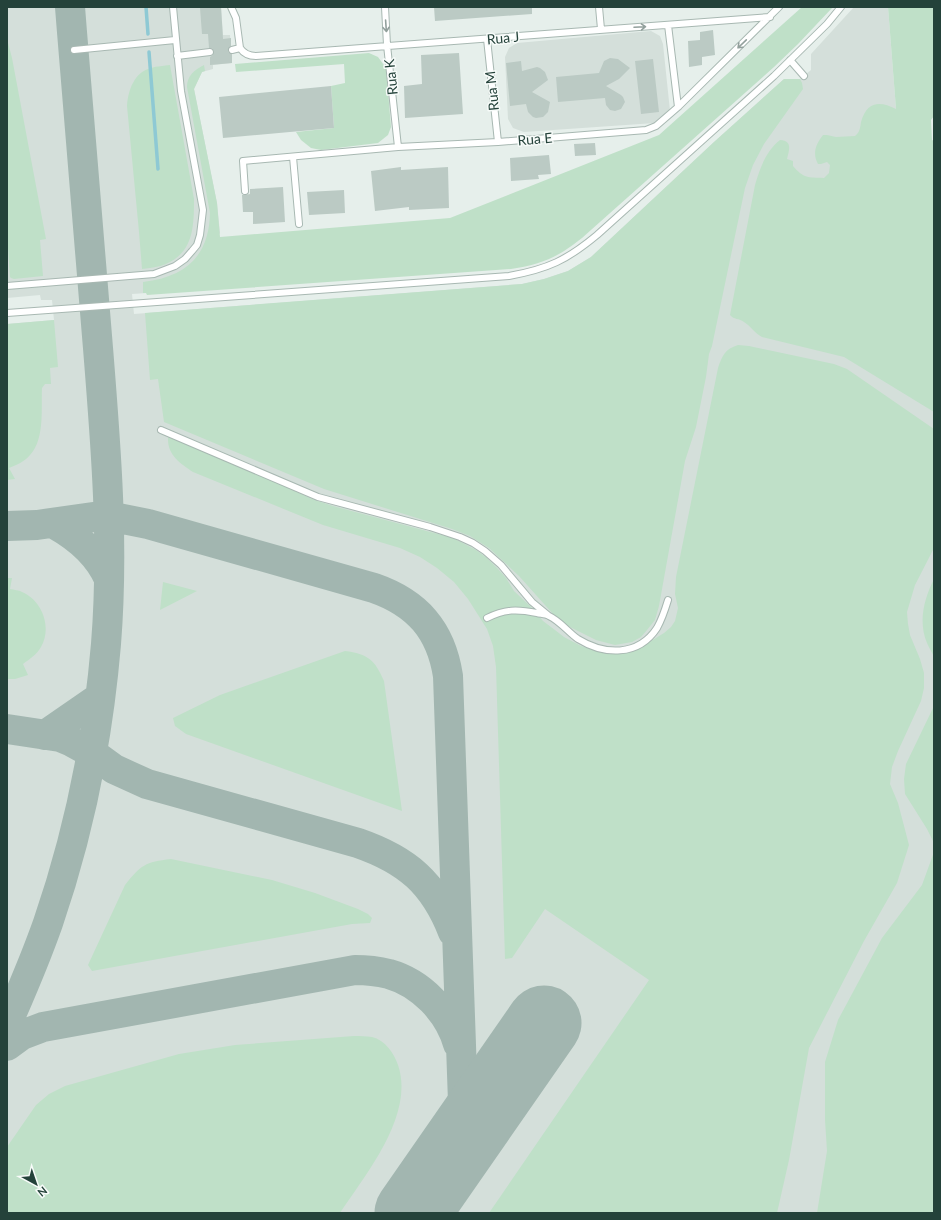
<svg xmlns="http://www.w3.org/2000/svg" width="941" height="1220" viewBox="0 0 941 1220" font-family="Lato,sans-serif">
<rect width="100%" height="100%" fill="#e6efeb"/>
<path fill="#d4dfda" d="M7 7H221L223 35H230L232 63 213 65V69L202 72 194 89 217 203 220 233 188 272 147 293 132 294 134 314 522 284 544 279 568 271 591 257 714 142 784 79H800L811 70V54L854 7H888L896 109 934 149V1213H7V324L54 320 52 300H41L40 295 7 298Z
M651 31 660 36 663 44 670 111 655 123 524 132 513 128 508 119 505 57 509 48 517 43Z"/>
<path fill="#bfe0c8" d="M802 7H833L798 44 774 67 582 238C557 258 542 264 511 269L147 295 146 293H143V282C185 277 209 257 210 213L187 87C187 76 194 70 204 65L205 71 202 72 194 89 217 203 220 237 450 218 659 135Z
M888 7H934V116L931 120 932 140 934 141V412L844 357 762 337C754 333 751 326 744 322 739 318 734 320 730 315L755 185C760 168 766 151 780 140 793 141 789 150 787 159L793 161V166C804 179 808 177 824 178L829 173 830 165 827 162 821 164H818C812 153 816 144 823 135H827L836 137 855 136C860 132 860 128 861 122 867 101 880 101 896 109Z
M7 39 12 58 46 239 40 240 43 276 14 279 11 278 10 277 7 233Z
M369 53 378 57 386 68 391 127 388 135 378 143 321 150 311 148 301 140 296 132 334 128 331 86 345 83 344 64 236 72 235 64Z
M170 65 194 199C194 225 194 252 166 264 159 267 150 268 142 269L139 232 127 106C128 91 134 72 151 68 157 66 164 66 170 65Z
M784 79H800L802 83 803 89 764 144 753 165 745 188 712 346 709 354 706 377 696 427 685 461 659 606 655 620 647 630 641 637 632 642 615 645 596 640 568 626 553 614 519 576 489 548 470 536 452 529 324 489 164 422 158 379 150 380 145 313 522 284 544 279 568 271 591 257 714 142Z
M54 320 58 367 50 368 51 384H45L42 388C41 408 45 439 30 455 25 461 17 465 9 468L15 479 7 480V324Z
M738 345 749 346 834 364 847 369 934 429V548L915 585 907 612 908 624 910 635 920 659 924 673V688L921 701 898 751 892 767 890 784 898 803 909 845 897 883 864 941 809 1048 789 1160 777 1213H489L649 980 545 909 512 958 505 959 496 667 493 646 487 629 468 599 454 582 437 568 420 557 400 548 323 525 193 472C180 463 167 455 168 437L269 479 312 499 333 506 453 538 476 550 487 558 498 569 506 578 514 591 531 607 543 621 555 630 564 637 581 646 599 652 607 654 626 653 638 649 664 633 671 627 675 621 678 608 675 594 676 577 718 368C722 356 725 349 738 345Z
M7 578H12L10 589C14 590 19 590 22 592 43 601 52 628 41 647 37 654 30 659 23 664L28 675 15 679H7Z
M934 579V657C932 652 929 648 927 643 918 622 924 599 934 579Z
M163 582 197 591 160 610Z
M345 651C368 654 375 660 384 681L402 811 186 734 175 726 173 718 220 695Z
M934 706V843L927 829 905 794 904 779 906 764Z
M934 852V1213H817L827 1151 825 1120V1062L838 1020 882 938 922 885Z
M171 859 272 880 315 893 358 909 368 914 372 918 370 923 352 924 92 971 88 965 125 885C141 865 145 862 171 859Z
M354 1036C360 1036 366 1036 372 1037 385 1040 394 1053 398 1065 415 1115 366 1174 340 1213H7V1147L36 1105 49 1094 65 1086 179 1054 235 1045Z"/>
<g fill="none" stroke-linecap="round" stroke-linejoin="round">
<path stroke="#8ec9d4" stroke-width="3.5" d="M146 7 148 34
M149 52 158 169"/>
<path stroke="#a2b6b0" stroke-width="30" d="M56 525C79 538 98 554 109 579
M7 526 37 525 93 517 118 518 148 524 374 588C417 603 441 630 448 676L463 1102 462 1114 459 1128 453 1146 411 1213
M7 729 60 737 72 742 92 753 114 769 147 784 358 843C407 860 434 883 453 932
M45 735 100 697
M7 1024C22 990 36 957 48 923 79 833 98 739 106 644 114 545 106 447 98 348 89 235 79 121 70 7
M7 1046 22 1035 43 1027 355 970C366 970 377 971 389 974 421 983 449 1012 458 1044"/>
<path stroke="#a2b6b0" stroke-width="75" d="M412 1213 544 1023"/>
</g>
<path fill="#bbcac4" d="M210 7H221L223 39 231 38V46L229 47 228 51 229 53 232 54V63L210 65V57L213 55 214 51 212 48H209L208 34H202L200 8Z
M434 7H532V14L435 21Z
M713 30 715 55 702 57V65L689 67 688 41 700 40V32Z
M459 53 463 114 405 118 404 86 422 84 421 55Z
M610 58 618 59 630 68 619 79 606 86 621 95 623 97 625 102 621 109 615 111 610 110 606 105 605 98 558 102 556 77 599 73 604 61Z
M653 59 659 112 641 114 635 61Z
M521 61 522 71 537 67 540 68 545 72 548 80 532 92 550 102 548 112 543 117 536 118 533 117 528 112 526 104 510 106 506 63Z
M331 86 334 128 223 138 219 97Z
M595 143 596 155 575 156 574 144Z
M549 155 551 174 538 175 539 179 511 181 510 158Z
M401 167V170L448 167 449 208 409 210V207L375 211 371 171Z
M283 187 285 222 253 224V212H243L242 195H245L250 194V189Z
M344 190 345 213 309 215 307 192Z"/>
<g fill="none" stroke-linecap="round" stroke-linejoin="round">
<g stroke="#a8b8b2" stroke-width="8">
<path id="service" d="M231 7 236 18 240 48
M385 7 387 45 398 147
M599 7 601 29
M668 25 678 107
M487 39 498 142
M240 48C244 54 249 56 256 56L770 17
M74 50 175 40
M232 50 240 48
M177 56 210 52
M790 60 804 76
M293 157 299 224
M245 191 243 161 398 147 498 142 646 130 656 126 678 107 779 7
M7 286 154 274 175 266 185 259 192 251 197 245 200 235 203 210 181 91 173 7
M7 313 509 276C548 269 567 260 597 235L774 76 827 24 841 7
M161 430 318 497 430 527 460 537 473 543 485 551 501 565 532 602 549 616
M487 618C505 609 517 609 537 613 541 614 546 614 549 616 560 621 568 632 578 639 604 655 638 657 657 628 662 619 665 610 668 600"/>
</g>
<use href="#service" stroke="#fff" stroke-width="6"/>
</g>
<defs><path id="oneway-shaft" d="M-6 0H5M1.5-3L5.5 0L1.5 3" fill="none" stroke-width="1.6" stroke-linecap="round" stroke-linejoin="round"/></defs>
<g stroke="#92a09c">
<use href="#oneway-shaft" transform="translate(386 26) rotate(86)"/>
<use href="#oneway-shaft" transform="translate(640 27) rotate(-3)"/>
<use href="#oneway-shaft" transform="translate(742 44) rotate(136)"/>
</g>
<g text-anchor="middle" stroke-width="3" stroke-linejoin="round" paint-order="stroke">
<g font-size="14" fill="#24423a" stroke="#f7fbf9">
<text transform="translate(503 38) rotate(-5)" y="5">Rua J</text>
<text transform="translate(391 77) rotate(-96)" y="5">Rua K</text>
<text transform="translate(492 91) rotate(-96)" y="5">Rua M</text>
<text transform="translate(535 139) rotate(-5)" y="5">Rua E</text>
</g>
</g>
<rect width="941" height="1220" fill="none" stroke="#24423a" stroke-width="16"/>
<g transform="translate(36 1184) rotate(140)" stroke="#f7fbf9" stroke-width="3" paint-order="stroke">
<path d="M0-3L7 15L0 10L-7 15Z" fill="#24423a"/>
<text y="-6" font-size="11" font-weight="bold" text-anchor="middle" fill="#24423a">N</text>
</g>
</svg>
